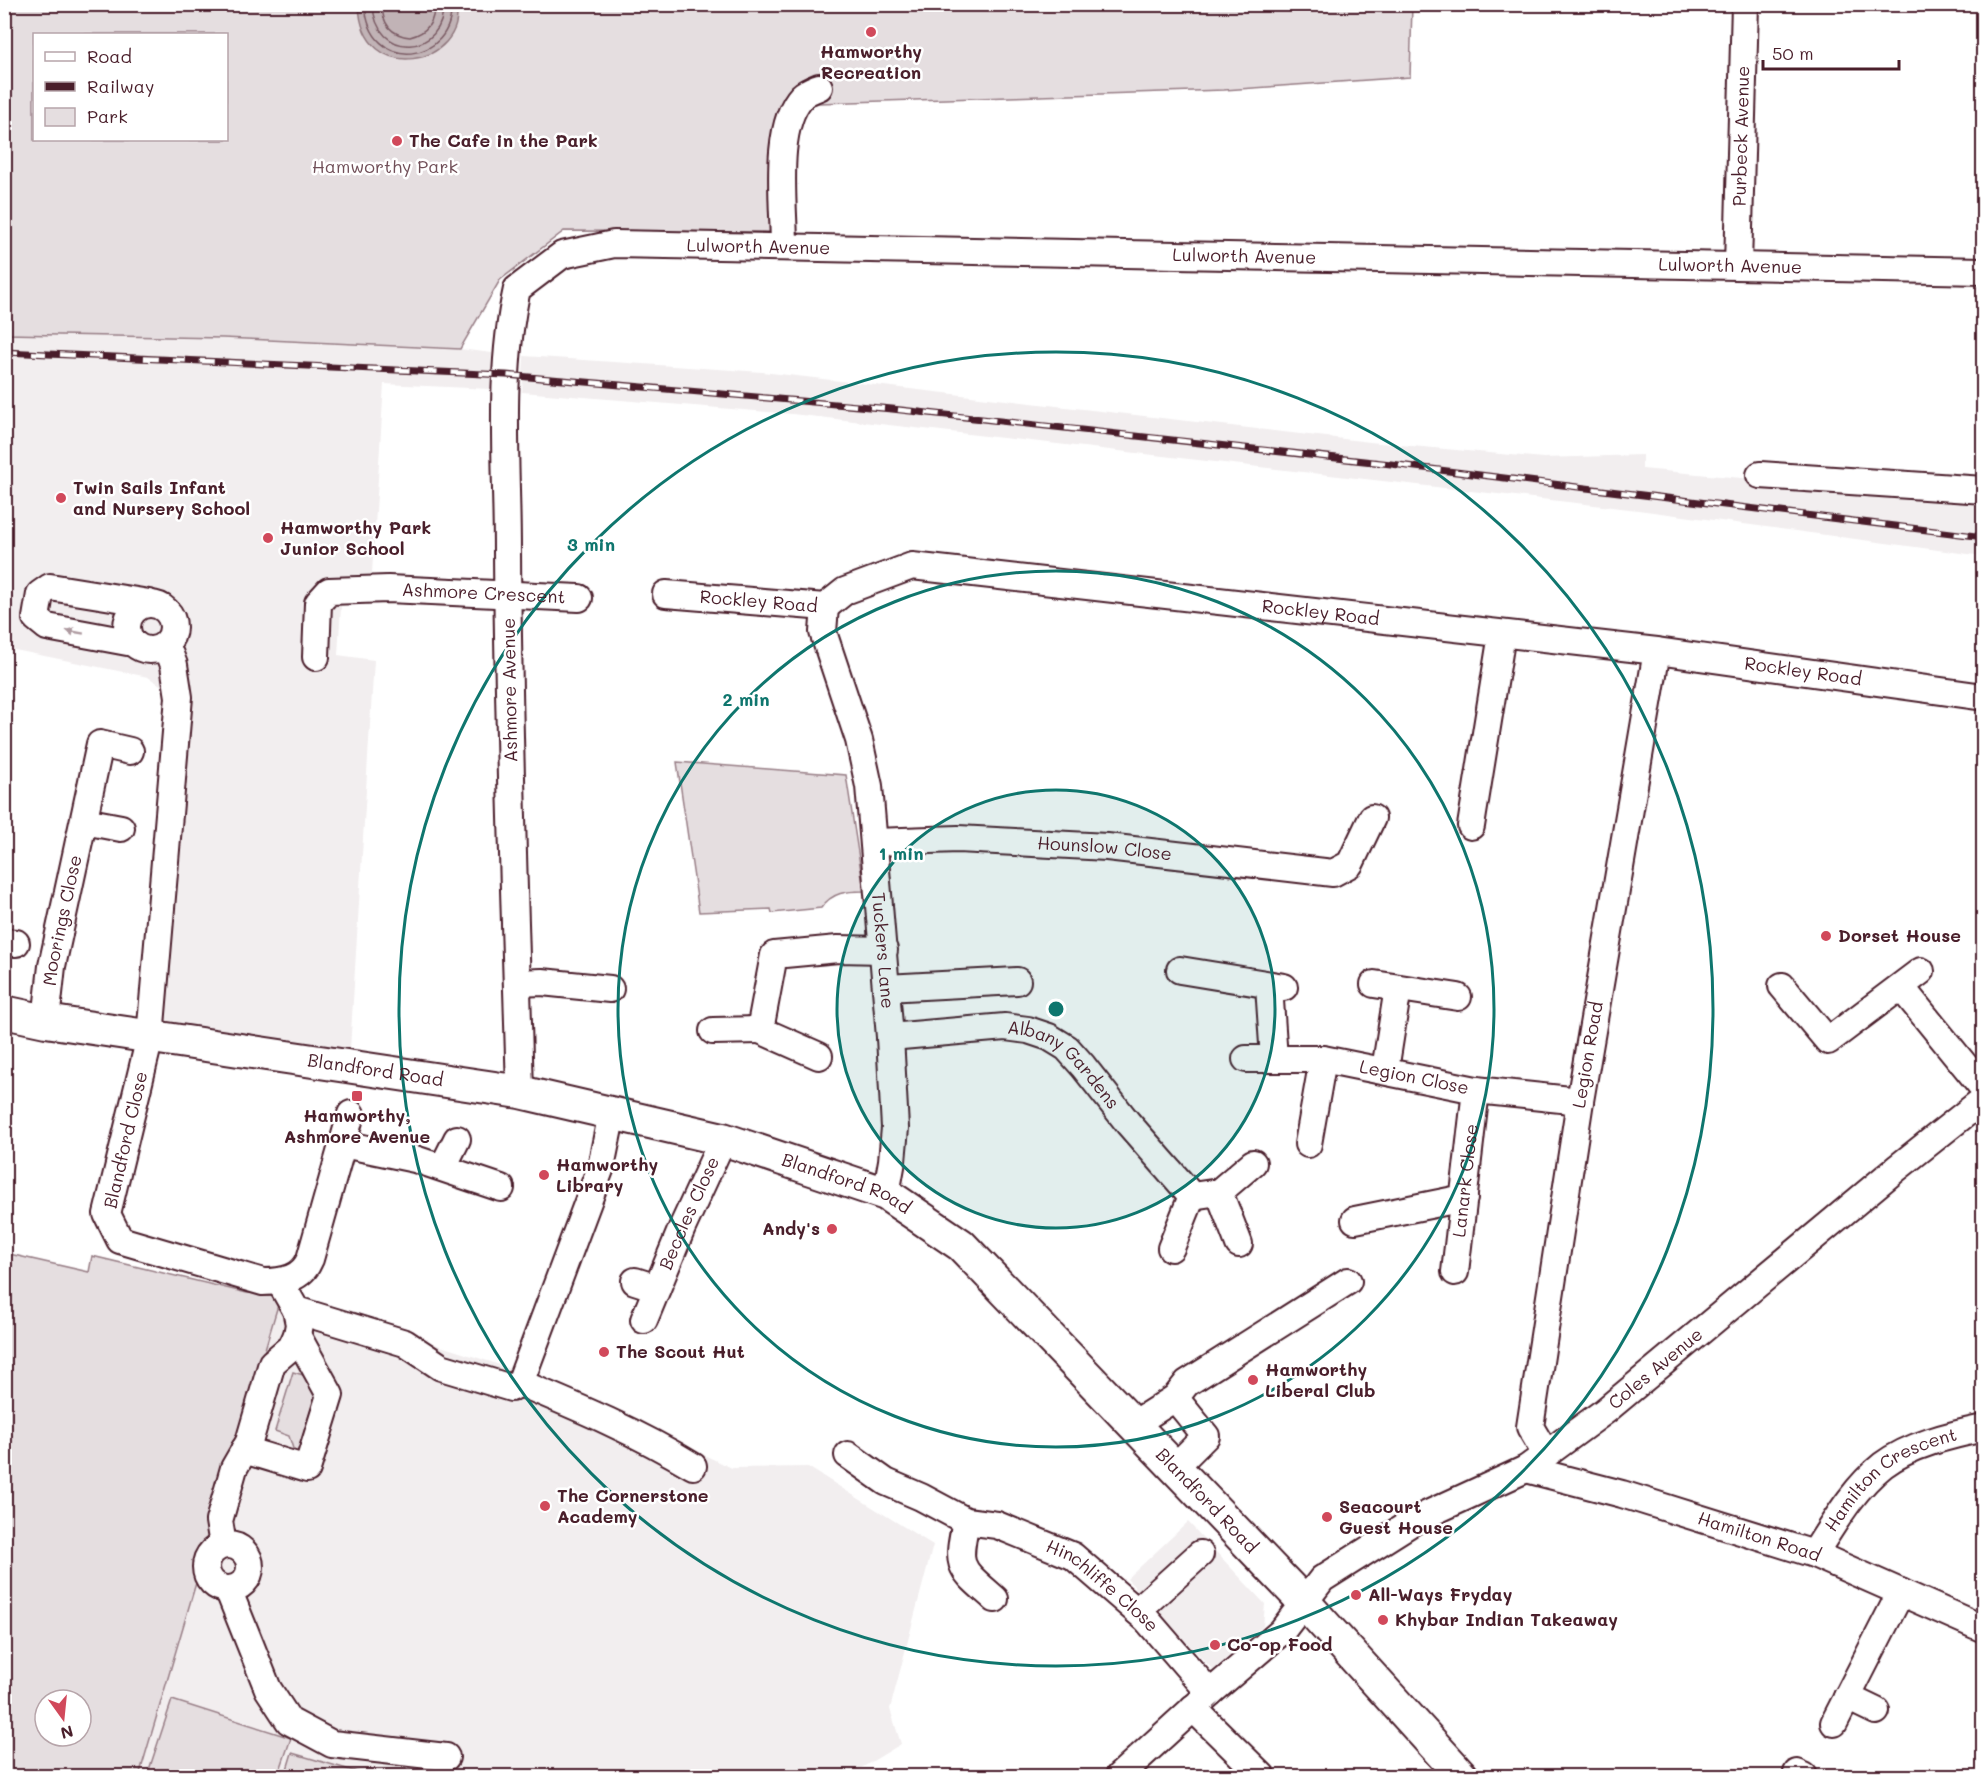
<svg xmlns="http://www.w3.org/2000/svg" width="1988" height="1781" viewBox="0 0 1988 1781" font-family="Mali,sans-serif">
<rect width="100%" height="100%" fill="#fff"/>
<filter id="ink" filterUnits="userSpaceOnUse"><feTurbulence type="fractalNoise" baseFrequency=".0167" numOctaves="2"/><feDisplacementMap in="SourceGraphic" scale="12" xChannelSelector="R" yChannelSelector="G"/><feConvolveMatrix kernelMatrix="1 2 1 2 8 2 1 2 1" color-interpolation-filters="sRGB"/></filter>
<g filter="url(#ink)">
<path fill="#f2eeef" d="M4 334 223 338 460 349 492 353 490 389 384 384 371 589 342 590 338 655 374 660 349 1066 150 1037 179 697 148 677 5 648Z
M524 356 762 372 1379 443 1543 458 1642 455V469L1742 478 1983 506V556L1638 510 792 414 522 392Z
M281 1295 494 1363 592 1403 732 1468 808 1467 933 1545 890 1709 901 1744 848 1776H139Z
M1188 1522 1265 1604 1263 1626 1213 1670 1127 1579Z"/>
<path fill="#e5dee0" stroke="#987e86" stroke-width="1.5" fill-rule="evenodd" d="M5 5H1412L1410 77 1224 90 819 103 803 107 796 122 791 232 564 231 500 280 460 349 223 338 5 334ZM34 34H226V140H34Z
M677 762 846 775 864 891C847 891 832 892 821 908L772 913 771 909 699 912Z
M5 1253 89 1272 92 1256 247 1293 281 1295 139 1776H5ZM45 1700H81V1736H45Z
M293 1372 310 1377 317 1390 296 1458 289 1436 275 1431Z
M172 1700 291 1738 278 1776H147Z
M292 1753 371 1776H285Z"/>
<path fill="#c1b3b6" stroke="#91787e" stroke-width="1.5" d="M359 5H456C468 64 362 89 359 5Z"/>
<g fill="none" stroke-linecap="round" stroke-linejoin="round">
<path stroke="#7a5a63" stroke-width="1.5" d="M365 4C369 76 455 63 451 4
M373 4C375 62 446 56 443 4
M382 4C382 23 390 35 410 37 426 33 435 22 434 4"/>
<g stroke="#4a1f2b" stroke-width="30">
<g id="minor">
<path d="M784 246C784 205 773 127 802 96 806 92 814 89 819 87"/>
<path id="s1" d="M1738 266 1745 4"/>
<path d="M1760 475 1984 490"/>
<path id="s2" d="M666 594 825 607 845 591 912 566 1657 651 1984 697"/>
<circle cx="150" cy="627" r="23"/>
<path id="s3" d="M825 607 823 632 859 740 869 786 890 1037 895 1128 892 1161 886 1194"/>
<path d="M133 643 47 627 36 618 40 594 50 587 149 603"/>
<path d="M166 644 174 665 179 697 150 1037 107 1214 120 1240 263 1282C283 1282 302 1279 310 1259L351 1114"/>
<path id="s4" d="M316 657 318 603 329 591 388 589 579 598"/>
<path d="M84 821 121 828"/>
<path d="M1471 826 1502 634"/>
<path id="s5" d="M875 842 958 839 1107 847 1333 873 1350 864 1372 818"/>
<path d="M4 942 16 943"/>
<path d="M1180 970 1284 987"/>
<path d="M517 983 542 982 610 989"/>
<path d="M1374 984 1458 997"/>
<path d="M1269 986 1274 1059"/>
<path d="M1782 986 1828 1041 1921 971"/>
<path d="M1901 987 1984 1089"/>
<path d="M886 988 1017 981"/>
<path id="s6" d="M46 1021 52 966 100 744 130 751"/>
<path d="M713 1031 760 1030"/>
<path id="s7" d="M890 1037 1005 1027 1028 1030 1049 1037 1067 1048 1083 1066 1128 1123 1192 1196"/>
<path d="M819 1056 760 1030 774 955 838 949 884 950"/>
<path id="s8" d="M1246 1059H1323L1476 1090 1580 1101"/>
<path d="M1385 1070 1398 988"/>
<path id="s9" d="M520 1092C515 911 508 731 507 551 507 464 498 374 517 289L562 255 614 244 1984 271"/>
<path d="M343 1144 415 1159 501 1188"/>
<path d="M1308 1144 1323 1059"/>
<path d="M443 1167 457 1139"/>
<path d="M1219 1192 1239 1244"/>
<path d="M1192 1196 1219 1192 1253 1163"/>
<path d="M1355 1220 1464 1198"/>
<path d="M1171 1248 1192 1196"/>
<path id="s10" d="M1455 1272 1476 1090"/>
<path d="M635 1281 657 1288"/>
<path d="M280 1282 296 1310 405 1343 441 1367 511 1388 520 1383 601 1167 612 1113"/>
<path id="s11" d="M644 1320 682 1228 723 1139"/>
<path d="M520 1383C580 1408 637 1432 693 1466"/>
<path d="M1175 1398 1187 1383 1348 1281"/>
<path d="M1134 1424 1175 1398 1206 1436 1175 1467"/>
<path d="M244 1450 307 1469 330 1395 297 1335"/>
<path id="s12" d="M1546 1454 1530 1427 1580 1101 1657 651"/>
<path id="s13" d="M848 1455 886 1482 921 1497 966 1521 997 1525 1073 1556 1147 1620 1210 1693"/>
<path id="s14" d="M1526 1469 1622 1494 1814 1554 1984 1629"/>
<path d="M966 1521C956 1569 959 1567 995 1599"/>
<circle cx="228" cy="1567" r="22"/>
<path d="M223 1545 219 1521 234 1468 249 1442 272 1363 292 1346 297 1335 299 1324 296 1310"/>
<path id="s15" d="M1814 1554C1834 1523 1853 1489 1883 1465 1909 1445 1951 1435 1984 1428"/>
<path d="M228 1589 268 1689 289 1721 332 1744 446 1757"/>
<path d="M1137 1611 1200 1554"/>
<path d="M1847 1697 1876 1711"/>
<path d="M1193 1708 1262 1776"/>
<path d="M1834 1723 1901 1592"/>
<path d="M1797 1773 1804 1776"/>
<path id="s16" d="M1119 1776 1210 1693 1282 1631 1322 1579 1417 1519 1526 1469 1605 1411 1897 1168 1984 1099"/>
</g>
</g>
<g stroke="#4a1f2b" stroke-width="36">
<g id="major">
<path id="s17" d="M4 1012 46 1021 520 1092 723 1139 886 1194 961 1245 1303 1601 1462 1776"/>
</g>
</g>
<use href="#minor" stroke="#fff" stroke-width="26"/>
<use href="#major" stroke="#fff" stroke-width="32"/>
<g stroke="#4a1f2b" stroke-width="7">
<path id="rail" d="M4 352 506 375 892 409 1391 464 1984 537"/>
</g>
<use href="#rail" stroke="#fff" stroke-width="4.5" stroke-dasharray="14" stroke-linecap="butt"/>
</g>
<defs><path id="oneway-solid" d="M-6-.8H1V-3.2L6.5 0L1 3.2V.8H-6Z" transform="scale(1.5)"/></defs>
<use fill="#ae9aa0" href="#oneway-solid" transform="translate(75 632) rotate(-170)"/>
</g>
<circle cx="1056" cy="1009" r="219" fill="#0f766e" fill-opacity=".12"/>
<g fill="none" stroke="#0f766e" stroke-width="3">
<circle cx="1056" cy="1009" r="219"/>
<circle cx="1056" cy="1009" r="438"/>
<circle cx="1056" cy="1009" r="657"/>
</g>
<g fill="#d1495b" stroke="#fff" stroke-width="2">
<circle cx="871" cy="32" r="6"/>
<circle cx="397" cy="141" r="6"/>
<circle cx="61" cy="498" r="6"/>
<circle cx="268" cy="538" r="6"/>
<circle cx="1826" cy="936" r="6"/>
<rect x="351" y="1090" width="12" height="12" rx="3"/>
<circle cx="544" cy="1175" r="6"/>
<circle cx="832" cy="1229" r="6"/>
<circle cx="604" cy="1352" r="6"/>
<circle cx="1253" cy="1380" r="6"/>
<circle cx="545" cy="1506" r="6"/>
<circle cx="1327" cy="1517" r="6"/>
<circle cx="1356" cy="1595" r="6"/>
<circle cx="1383" cy="1620" r="6"/>
<circle cx="1215" cy="1645" r="6"/>
</g>
<g text-anchor="middle" stroke-width="5" stroke-linejoin="round" paint-order="stroke">
<g font-size="18" font-weight="bold" fill="#4a1f2b" stroke="#fff" text-anchor="start">
<text x="871" y="58" text-anchor="middle">Hamworthy<tspan x="871" dy="21">Recreation</tspan></text>
<text x="409" y="147">The Cafe in the Park</text>
<text x="73" y="494">Twin Sails Infant<tspan x="73" dy="21">and Nursery School</tspan></text>
<text x="280" y="534">Hamworthy Park<tspan x="280" dy="21">Junior School</tspan></text>
<text x="1838" y="942">Dorset House</text>
<text x="357" y="1122" text-anchor="middle">Hamworthy,<tspan x="357" dy="21">Ashmore Avenue</tspan></text>
<text x="556" y="1171">Hamworthy<tspan x="556" dy="21">Library</tspan></text>
<text x="820" y="1235" text-anchor="end">Andy's</text>
<text x="616" y="1358">The Scout Hut</text>
<text x="1265" y="1376">Hamworthy<tspan x="1265" dy="21">Liberal Club</tspan></text>
<text x="557" y="1502">The Cornerstone<tspan x="557" dy="21">Academy</tspan></text>
<text x="1339" y="1513">Seacourt<tspan x="1339" dy="21">Guest House</tspan></text>
<text x="1368" y="1601">All-Ways Fryday</text>
<text x="1395" y="1626">Khybar Indian Takeaway</text>
<text x="1227" y="1651">Co-op Food</text>
</g>
<g font-size="18" fill="#4a1f2b" stroke="#fff">
<text dy="6" stroke="none"><textPath href="#s1" startOffset="130">Purbeck Avenue</textPath></text>
<text dy="6" stroke="none"><textPath href="#s9" startOffset="1058">Lulworth Avenue</textPath></text>
<text dy="6" stroke="none"><textPath href="#s9" startOffset="1544">Lulworth Avenue</textPath></text>
<text dy="6" stroke="none"><textPath href="#s9" startOffset="2030">Lulworth Avenue</textPath></text>
<text dy="6" stroke="none"><textPath href="#s4" startOffset="225">Ashmore Crescent</textPath></text>
<text dy="6" stroke="none"><textPath href="#s2" startOffset="93">Rockley Road</textPath></text>
<text dy="6" stroke="none"><textPath href="#s2" startOffset="668">Rockley Road</textPath></text>
<text dy="6" stroke="none"><textPath href="#s2" startOffset="1154">Rockley Road</textPath></text>
<text transform="translate(510 690) rotate(-91)" y="6">Ashmore Avenue</text>
<text dy="6" stroke="none"><textPath href="#s5" startOffset="230">Hounslow Close</textPath></text>
<text dy="6" stroke="none"><textPath href="#s6" startOffset="102">Moorings Close</textPath></text>
<text dy="6" stroke="none"><textPath href="#s3" startOffset="351">Tuckers Lane</textPath></text>
<text dy="6" stroke="none"><textPath href="#s12" startOffset="408">Legion Road</textPath></text>
<text dy="6" stroke="none"><textPath href="#s17" startOffset="376">Blandford Road</textPath></text>
<text dy="6" stroke="none"><textPath href="#s7" startOffset="188">Albany Gardens</textPath></text>
<text dy="6" stroke="none"><textPath href="#s8" startOffset="170">Legion Close</textPath></text>
<text transform="translate(126 1140) rotate(-77)" y="6">Blandford Close</text>
<text dy="6" stroke="none"><textPath href="#s10" startOffset="92">Lanark Close</textPath></text>
<text dy="6" stroke="none"><textPath href="#s17" startOffset="862">Blandford Road</textPath></text>
<text dy="6" stroke="none"><textPath href="#s11" startOffset="116">Beccles Close</textPath></text>
<text dy="6" stroke="none"><textPath href="#s16" startOffset="680">Coles Avenue</textPath></text>
<text dy="6" stroke="none"><textPath href="#s15" startOffset="111">Hamilton Crescent</textPath></text>
<text dy="6" stroke="none"><textPath href="#s17" startOffset="1348">Blandford Road</textPath></text>
<text dy="6" stroke="none"><textPath href="#s14" startOffset="243">Hamilton Road</textPath></text>
<text dy="6" stroke="none"><textPath href="#s13" startOffset="290">Hinchliffe Close</textPath></text>
</g>
<g font-size="18" fill="#714f58" stroke="#fff">
<text x="385" y="173">Hamworthy Park</text>
</g>
</g>
<circle cx="1056" cy="1009" r="9" fill="#0f766e" stroke="#fff" stroke-width="3"/>
<g font-size="18" text-anchor="middle" font-weight="bold" fill="#0f766e" stroke="#fff" stroke-width="5" stroke-linejoin="round" paint-order="stroke">
<text x="591" y="551">3 min</text>
<text x="746" y="706">2 min</text>
<text x="901" y="860">1 min</text>
</g>
<rect width="1988" height="1781" fill="none" stroke="#fff" stroke-width="24"/>
<rect x="12" y="12" width="1964" height="1757" fill="none" stroke="#4a1f2b" stroke-width="2" filter="url(#ink)"/>
<rect x="33" y="33" width="195" height="108" fill="#ffffff" stroke="#b7a5aa" stroke-width="1.5"/>
<rect x="45" y="52" width="30" height="9" fill="#ffffff" stroke="#b7a5aa" stroke-width="1.5"/>
<text x="87" y="63" font-size="18" fill="#4a1f2b">Road</text>
<rect x="45" y="82" width="30" height="9" fill="#4a1f2b" stroke="#b7a5aa" stroke-width="1.5"/>
<text x="87" y="93" font-size="18" fill="#4a1f2b">Railway</text>
<rect x="45" y="108" width="30" height="18" fill="#e5dee0" stroke="#b7a5aa" stroke-width="1.5"/>
<text x="87" y="123" font-size="18" fill="#4a1f2b">Park</text>
<g transform="translate(63 1718) rotate(165)"><circle r="28" fill="#ffffff" stroke="#b7a5aa" stroke-width="1.5"/>
<path d="M0-4.5L10 22L0 15L-10 22Z" fill="#d1495b"/>
<text y="-9" font-size="16" font-weight="bold" text-anchor="middle" fill="#4a1f2b">N</text>
</g>
<path d="M1763 60v9h136v-9" fill="none" stroke="#4a1f2b" stroke-width="3"/>
<text x="1772" y="60" font-size="18" fill="#4a1f2b" stroke="#ffffff" stroke-width="4.5" paint-order="stroke">50 m</text>
</svg>
